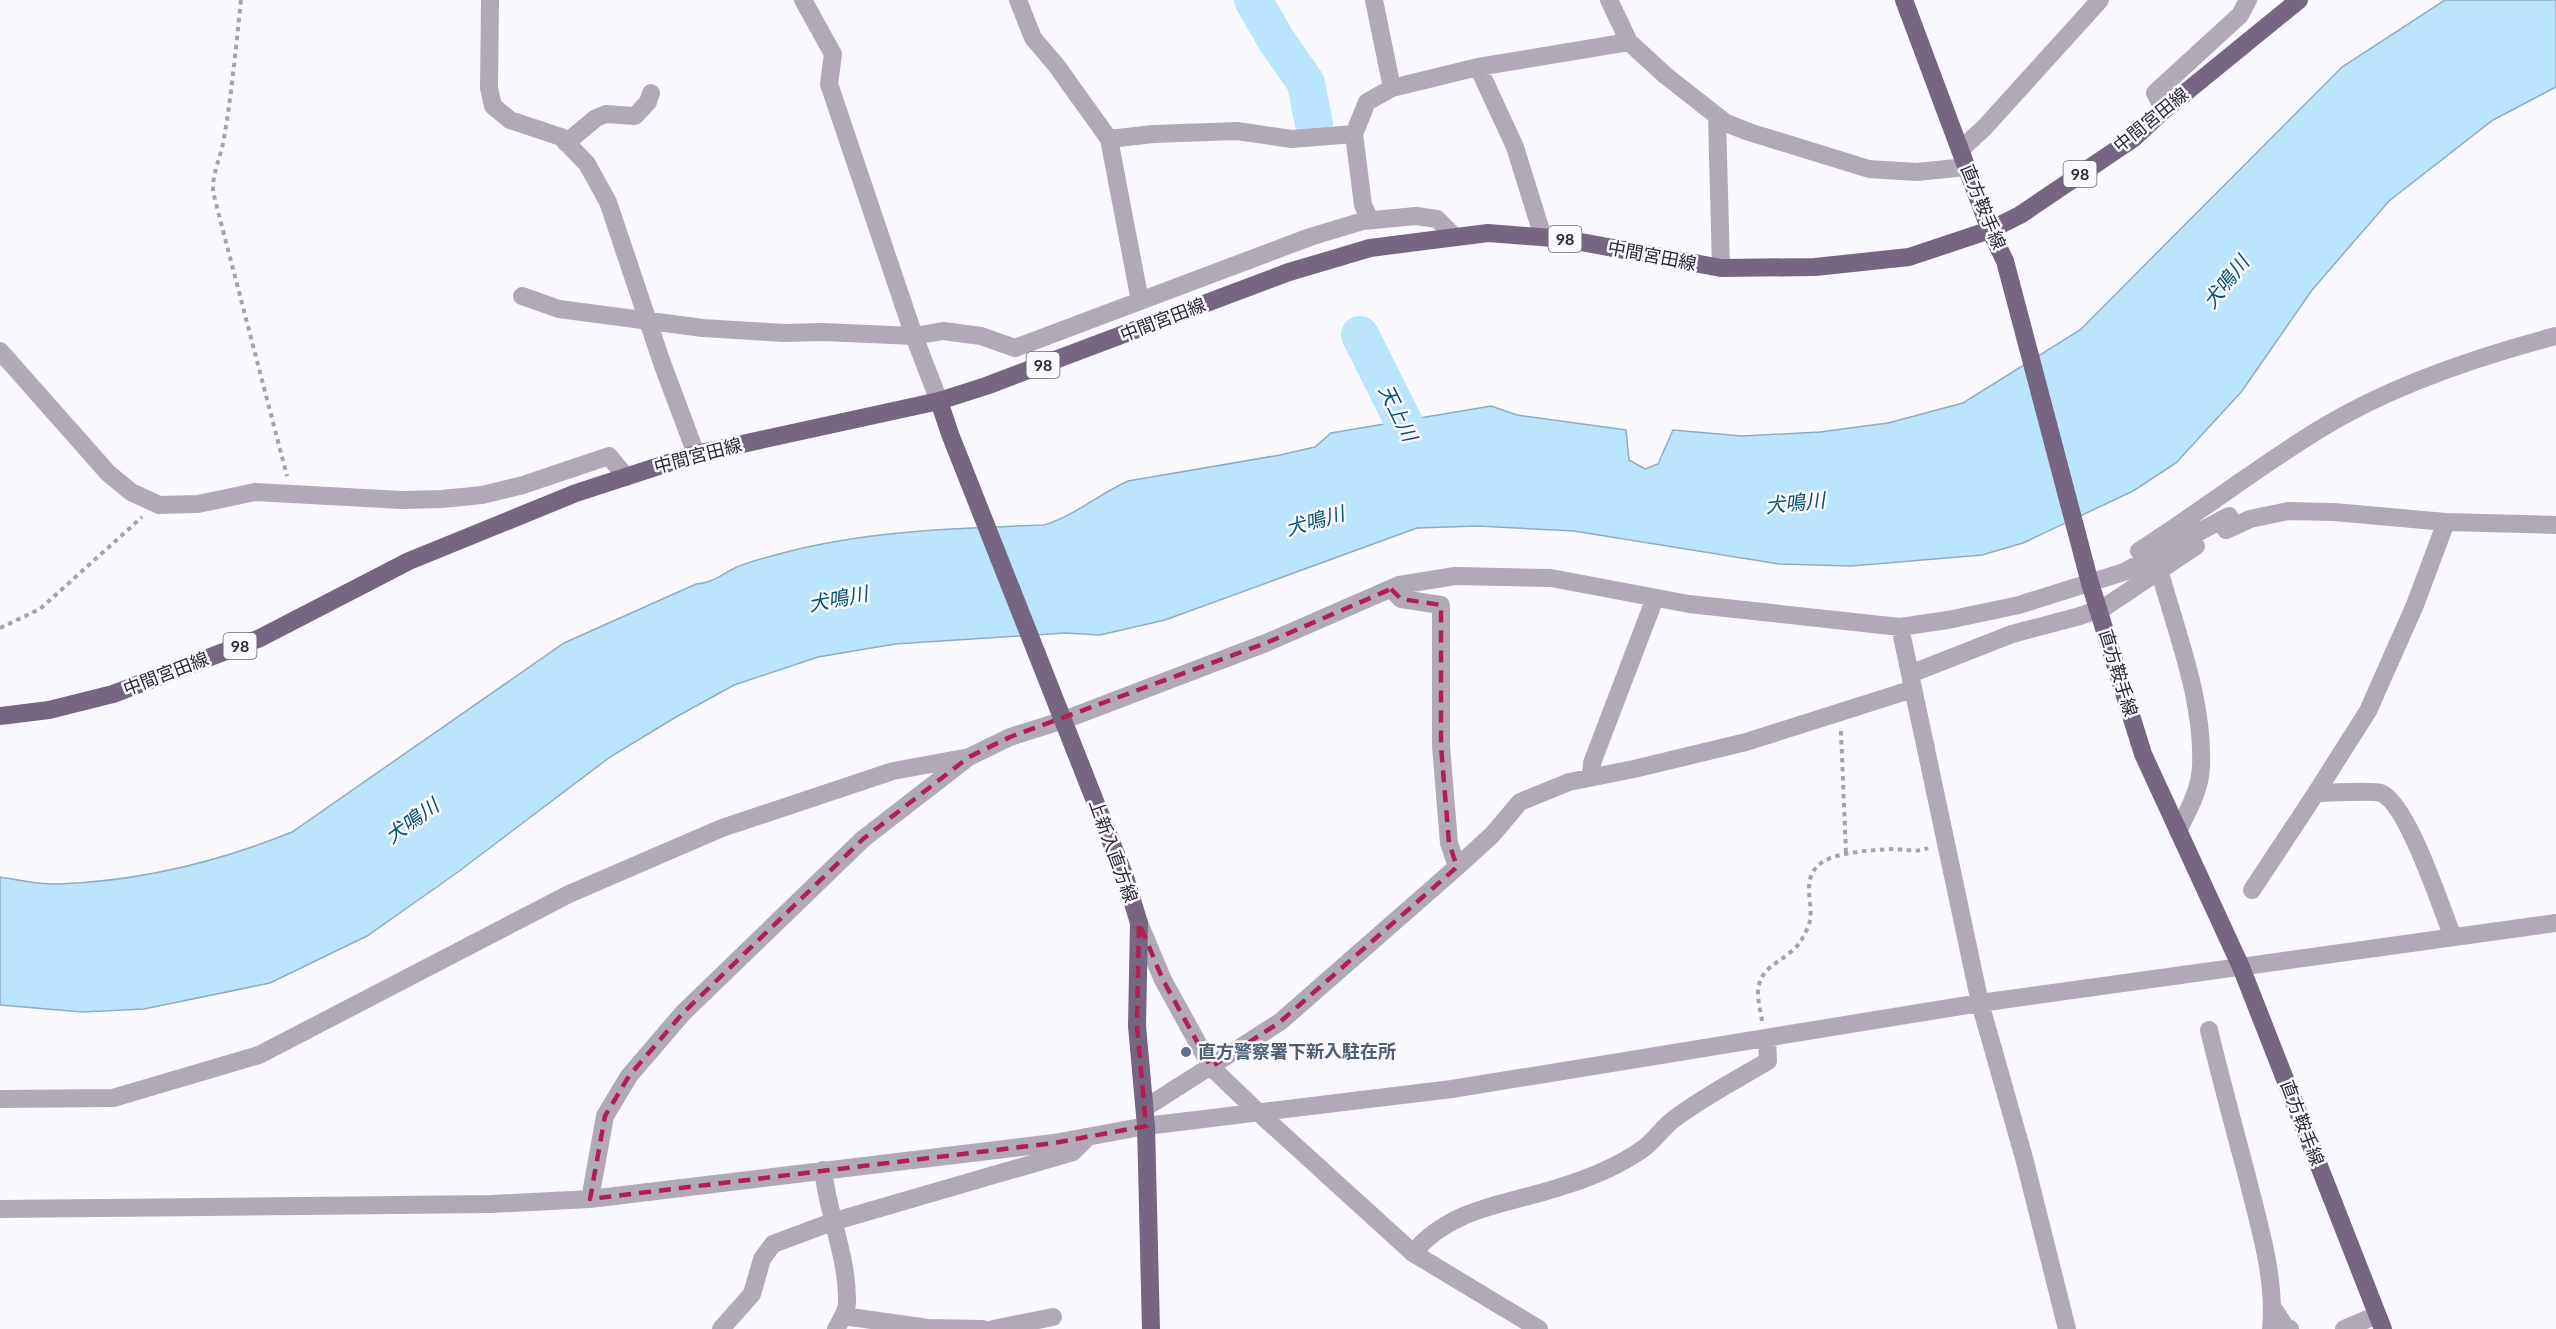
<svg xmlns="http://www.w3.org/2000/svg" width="2556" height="1329" viewBox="0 0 2556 1329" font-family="Lato,'Noto Sans JP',sans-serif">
<rect width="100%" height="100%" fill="#faf9ff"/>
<path fill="#bbe5fc" stroke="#90acc0" stroke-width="1.5" d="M2445 0H2556V87L2493 120 2389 201 2312 290 2242 391 2176 463 2133 491 2023 543 1982 555 1851 566 1779 564 1574 531 1478 526 1417 528 1165 620 1100 635 1065 633 895 644 818 657 734 685 676 717 610 757 458 872 367 936 270 983 144 1009 82 1012 0 1005V877C19 880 40 885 59 884 140 881 218 862 292 832L564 643 696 584C713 583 722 574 737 567 757 559 782 553 803 548 882 530 963 528 1044 525 1074 516 1099 494 1128 481L1280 455 1315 447 1331 433 1491 406 1517 415 1626 430 1629 460 1645 469 1658 464 1673 430 1742 436 1820 432 1888 423 1963 403 2080 330 2342 67Z"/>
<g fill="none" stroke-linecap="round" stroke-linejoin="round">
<path stroke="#bbe5fc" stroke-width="38" d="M1253 0 1276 40 1306 83 1314 124
M1360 335 1425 465"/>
<path stroke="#a4a2aa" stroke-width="4" stroke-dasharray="4.5 4.5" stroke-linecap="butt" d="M241 0C236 46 232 92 224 138 221 157 212 173 213 192L287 476
M0 628 40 609 142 517
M1841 731 1846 854
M1762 1021C1761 1012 1758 1003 1758 994 1758 968 1778 964 1793 950 1800 944 1804 936 1808 927 1817 907 1798 880 1821 863 1836 852 1874 850 1892 849 1904 849 1917 853 1928 848"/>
<path stroke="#b2a9b8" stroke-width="18" d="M490 0 489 88 493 106 510 120 561 137 587 164 608 202 662 363 696 454
M803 0 833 54 829 84 914 336 939 401
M1018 0 1033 38 1056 65 1109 139 1140 301
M1374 0 1392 88
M1629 42 1665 75 1726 123 1749 132 1869 169 1917 172 1966 167
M1478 67 1515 147 1543 237
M2164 110 2155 93 2240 15 2248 0
M1717 116 1721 268
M1354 134 1363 205 1370 220
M1109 139 1153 134 1237 131 1292 139 1354 134 1367 102 1392 88 1478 67 1629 42 1609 0
M566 143 596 118 606 114 635 116 648 102 651 93
M1960 150 1984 128 2100 0
M522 296 559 309 703 328 784 333 823 332 914 336 943 331 981 336 1015 348 1310 237 1363 221 1416 216 1437 219 1455 237
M0 351 108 473 131 492 159 505 198 504 255 492 402 500 442 499 482 495 523 485 609 456 626 477
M2446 522 2415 605 2368 711 2316 793C2329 793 2372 790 2381 793 2408 804 2441 908 2453 937
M2226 530 2250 519 2288 511 2334 512 2446 522 2556 525
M2139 551C2200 512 2258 467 2320 429 2390 386 2476 357 2556 336
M2159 569C2176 632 2204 700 2201 767 2200 790 2188 811 2178 831
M1391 589 1401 599 1441 605V746L1449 843 1457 867
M1900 627 1980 1003 2024 1158 2067 1329
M1910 674 2012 634 2080 616 2105 607 2196 546
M1591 777 1592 763 1655 598
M2252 890 2316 793
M1139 923 1163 980 1211 1067 1258 1112 1413 1253 1539 1329
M2209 1030C2221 1079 2234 1128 2247 1176 2259 1226 2276 1278 2271 1329
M0 1099 113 1098 259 1055 569 894 722 828 893 771 964 758
M1145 1108 1280 1022 1457 867 1492 835 1520 802 1569 782 1634 769 1746 742 1913 689
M823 1170C828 1215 848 1258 847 1303 847 1311 840 1322 836 1329
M590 1199 605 1116 629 1076 683 1013 863 839 969 757 1010 737 1064 720 1266 643 1399 585 1455 576 1551 578 1689 604 1900 627 1948 620 2019 605 2124 572 2229 516 2235 526
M0 1209 491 1204 590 1199 1054 1143 1146 1126 1452 1089 1980 1003 2556 923
M1413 1253C1450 1208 1504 1205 1557 1188 1587 1179 1618 1167 1644 1148 1655 1140 1663 1127 1674 1119 1703 1097 1736 1080 1768 1061L1767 1038
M2273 1308 2285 1326 2290 1329
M843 1316 928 1328 983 1329
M721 1329 752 1294 762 1259 773 1244 832 1222 1073 1152 1088 1137
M993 1329 1053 1317
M2344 1329 2377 1315"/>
<path stroke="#766681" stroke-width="18" d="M1904 0 1990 230 2005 261 2090 583 2143 754 2241 967 2383 1329
M939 401 950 434 1125 877 1139 923 1137 1026 1146 1126 1151 1329
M0 716 49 710 113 694 260 638 409 561 576 493 696 454 939 401 986 386 1289 272 1370 248 1488 233 1565 239 1721 268 1815 267 1909 257 1990 230 2020 215 2134 138 2164 110 2299 0"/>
</g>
<path fill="none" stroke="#b01f4f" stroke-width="4.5" stroke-dasharray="12 8" stroke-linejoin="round" d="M1391 589 1401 599 1441 605V746L1449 843 1457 867 1280 1022 1211 1067 1163 980 1139 923 1137 1026 1146 1126 1054 1143 590 1199 605 1116 629 1076 683 1013 863 839 969 757 1010 737 1266 643Z"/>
<circle fill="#5c6f8a" stroke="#faf9ff" stroke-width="2" cx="1186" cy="1052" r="6"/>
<g text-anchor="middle" stroke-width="5" stroke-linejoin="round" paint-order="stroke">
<g fill="#faf9ff" stroke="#696670" stroke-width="1.5">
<rect x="2063.5" y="161" width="33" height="26" rx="4.5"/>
<rect x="1548.5" y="226" width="33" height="26" rx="4.5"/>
<rect x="1026.5" y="352" width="33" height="26" rx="4.5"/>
<rect x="223.5" y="633" width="33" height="26" rx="4.5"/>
</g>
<g font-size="16" font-weight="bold" fill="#2b2733">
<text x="2080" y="180">98</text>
<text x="1565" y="245">98</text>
<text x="1043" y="371">98</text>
<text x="240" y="652">98</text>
</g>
<g font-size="18" fill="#2b2733" stroke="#faf9ff">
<text transform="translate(2151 120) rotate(-39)" y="6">中間宮田線</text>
<text transform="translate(1983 207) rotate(68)" y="6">直方鞍手線</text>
<text transform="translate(1652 256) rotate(11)" y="6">中間宮田線</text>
<text transform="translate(1163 320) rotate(-21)" y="6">中間宮田線</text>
<text transform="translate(698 456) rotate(-15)" y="6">中間宮田線</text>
<text transform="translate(2118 673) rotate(73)" y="6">直方鞍手線</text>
<text transform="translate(166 674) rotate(-21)" y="6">中間宮田線</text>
<text transform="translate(1113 851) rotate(70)" y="6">上新入直方線</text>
<text transform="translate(2302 1123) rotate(69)" y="6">直方鞍手線</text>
</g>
<g font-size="18" font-weight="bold" fill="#4e5e75" stroke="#faf9ff" text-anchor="start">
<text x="1198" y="1058">直方警察署下新入駐在所</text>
</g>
<g font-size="20" font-style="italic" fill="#025271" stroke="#faf9ff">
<text transform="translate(2226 282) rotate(-52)" y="7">犬鳴川</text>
<text transform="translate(1398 413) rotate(64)" y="7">天上川</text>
<text transform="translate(1795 503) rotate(-6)" y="7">犬鳴川</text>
<text transform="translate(1315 521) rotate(-16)" y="7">犬鳴川</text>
<text transform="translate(838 599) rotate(-11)" y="7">犬鳴川</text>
<text transform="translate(412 821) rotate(-36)" y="7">犬鳴川</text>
</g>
</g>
</svg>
